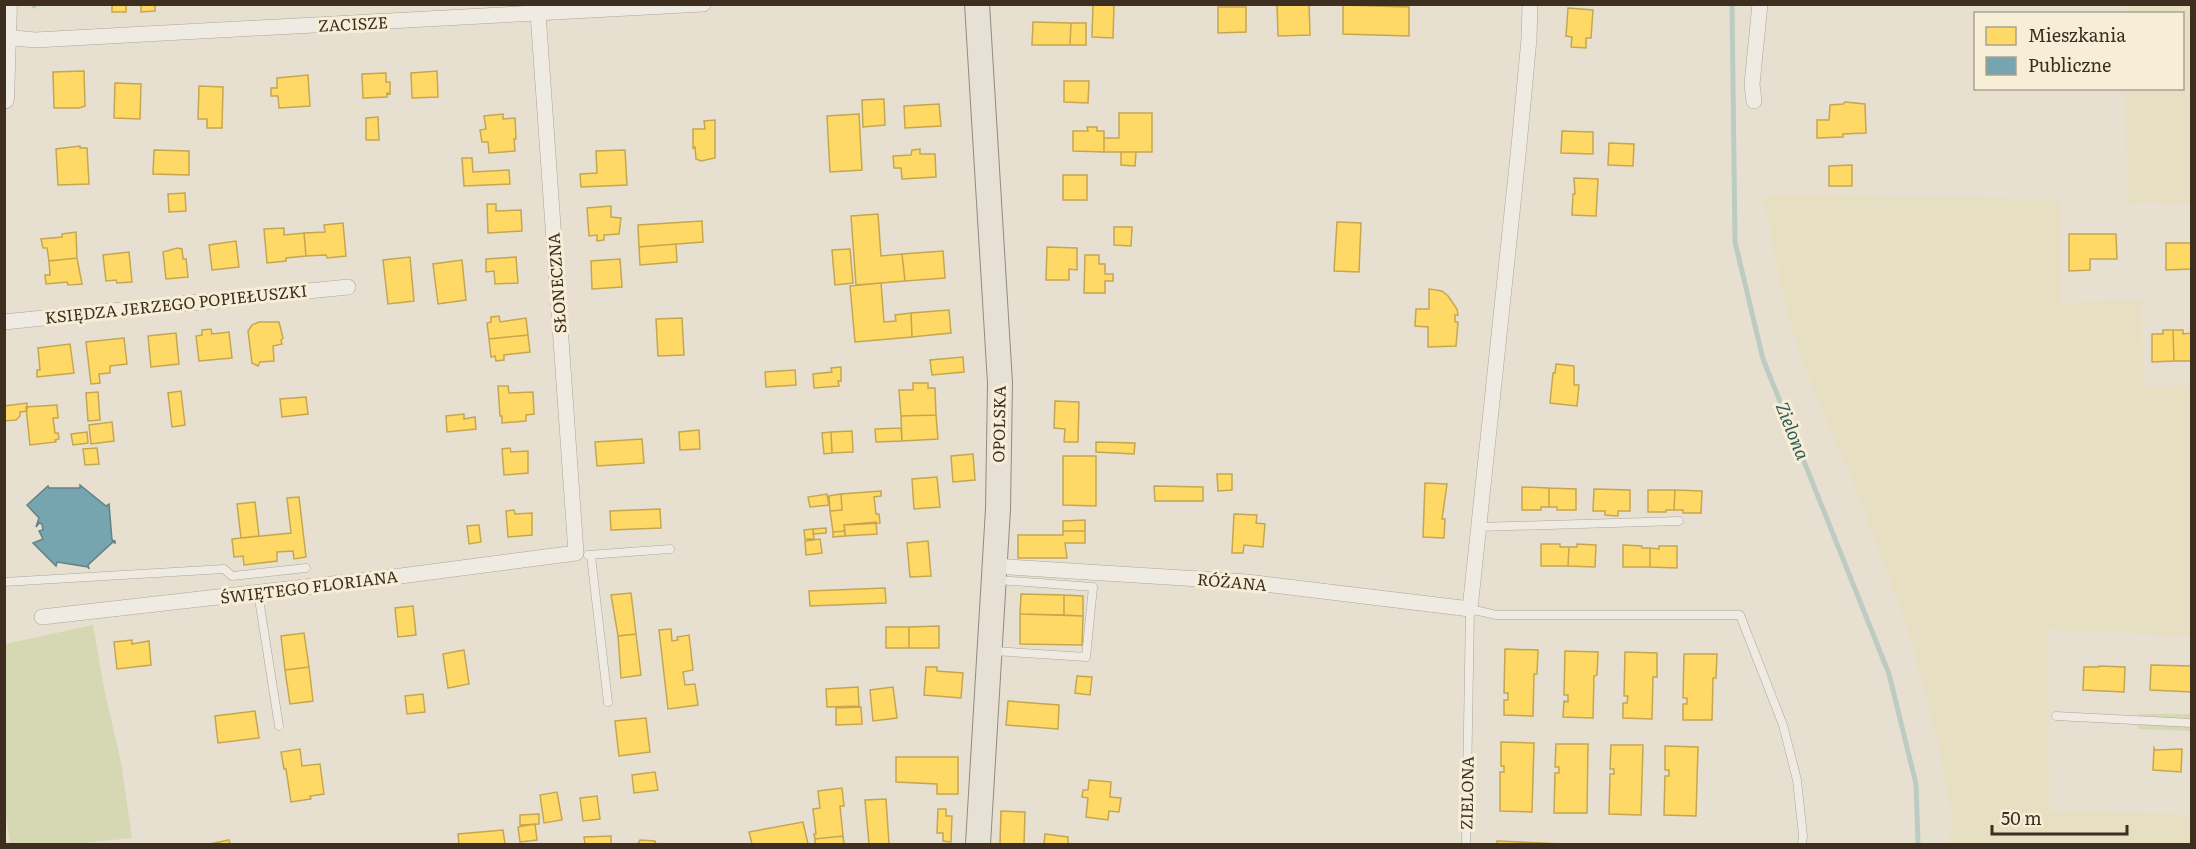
<svg xmlns="http://www.w3.org/2000/svg" width="2196" height="849" viewBox="0 0 2196 849" font-family="Literata,serif">
<rect width="100%" height="100%" fill="#e7e0d1"/>
<path fill="#e6dfc2" d="M2128 5H2191V204L2140 202 2127 204 2126 89 2182 88V14L2128 13Z
M1763 196 1976 197 2060 201V303L2142 300 2143 385H2191V636L2048 630 2049 810 2191 815V844H1949L1952 816 1937 739 1906 622 1852 480 1803 364 1785 304Z"/>
<path fill="#d6d7b3" d="M93 625 104 688 121 762 132 838 73 844H10L4 803 5 644Z
M2138 714H2191V731L2138 729Z"/>
<path fill="#ffd966" stroke="#c5a651" stroke-width="1.5" d="M112 4H133V5H126V12H112Z
M133 4H155V11L141 12V5Z
M1093 4H1114L1113 38 1092 37Z
M1277 4H1309L1310 35 1278 36Z
M1343 5 1409 7V36L1343 34Z
M1218 7H1246V32L1218 33Z
M1568 8 1593 10 1591 38H1586V48L1571 47 1572 37 1566 36Z
M1033 22 1071 23 1070 45H1032Z
M1071 23H1086V45H1070Z
M84 71 85 106 79 108H54L53 72Z
M437 71 438 97 412 98 411 73Z
M386 73V82H390V94L387 93V97L363 98 362 74Z
M308 75 310 106 279 108 278 96H271V88H277V78Z
M1064 81H1089L1088 103 1064 102Z
M115 83 141 84 140 119 114 118Z
M199 86 223 87 222 128H207V119H198Z
M884 99 885 125 863 127 862 100Z
M1845 102 1865 104 1866 133 1843 134V137L1817 138V120H1829L1830 105 1843 104Z
M939 104 941 126 905 128 904 106Z
M1119 113H1152V152H1104V138H1119Z
M503 114V119L515 118 516 139H514L515 151 489 153 488 142H482L480 130 486 129 484 116Z
M859 114 862 170 830 172 827 116Z
M378 117 379 140H366V118Z
M715 120V158L701 161 696 159 695 147 693 148V129H705L704 121Z
M1087 127H1097V131H1104V152L1073 151V131H1088Z
M1562 131 1593 132V154L1561 153Z
M1609 143 1634 144 1633 166 1608 165Z
M80 146V148H87L89 184 58 185 56 149Z
M920 149V154H935L936 177 902 179 901 168H894L893 156 911 155 912 150Z
M154 150 189 151V175L153 174Z
M625 150 627 185 581 187 580 174 597 173 596 151Z
M1121 152H1136L1135 166 1121 165Z
M462 158H472L473 172 509 170 510 184 464 186Z
M1852 165V186H1829V166Z
M1063 175H1087V200H1063Z
M1574 178 1598 179 1596 216 1572 215 1573 194H1575Z
M185 193 186 211 169 212 168 194Z
M487 204H496V211L521 210 522 231 488 233Z
M611 206V217L621 218 619 234 604 235V240L597 241V235L589 236 587 208Z
M878 214 881 256 902 254 905 281 856 285 851 216Z
M702 221 703 242 639 247 638 225Z
M1337 222 1361 223 1359 272 1334 271Z
M343 223 346 256 327 258 326 255 306 256 304 233 325 232 324 225Z
M1114 227H1132L1131 246 1114 245Z
M284 228V235L304 233 306 256 286 258V261L267 263 264 229Z
M76 232 77 258 49 261 47 248H43L41 239 62 237V234Z
M2069 234H2116L2117 259H2090V270L2069 271Z
M236 241 239 267 212 270 209 245Z
M2166 243H2192V269L2166 270Z
M676 244 677 262 640 265 639 247Z
M1047 247 1077 248V270L1069 269V280H1046Z
M177 248 182 249 183 259H186L188 277 166 279 163 252Z
M850 249 853 283 835 285 832 250Z
M943 251 945 278 905 281 902 254Z
M129 252 132 282 117 283 116 280 106 281 103 255Z
M1085 255H1099V264H1105V274H1113V281H1105V293H1084Z
M410 257 414 301 388 304 383 260Z
M516 257 518 283 495 284 494 271 486 272V259Z
M77 258 82 284 68 285 67 282 46 284 45 275H50L49 261Z
M620 259 622 287 592 289 591 261Z
M462 260 466 300 438 304 433 264Z
M881 283 884 322 896 321 895 315 911 313 912 337 855 342 850 286Z
M1429 289 1442 291 1448 296 1457 309 1458 315H1455V322H1458L1456 346 1428 347V327L1415 326 1416 309H1429Z
M949 310 951 333 912 337 911 313Z
M499 316 500 322 526 318 528 335 489 339 487 323 491 322V317Z
M682 318 684 355 658 356 656 319Z
M259 322H279L283 338 281 340 282 344 273 346 274 361 260 362 258 366 252 363 248 331 252 325Z
M211 329 212 334 229 332 232 358 199 361 196 336 202 335V330Z
M2163 330H2173L2174 361 2152 362V334H2163Z
M2173 330H2183V334L2192 333V361H2174Z
M176 333 179 364 151 367 148 336Z
M528 335 530 352 504 355V360L496 361 495 356 491 357 489 339Z
M124 338 127 364 110 366V373L99 374 100 383 91 384 86 342Z
M70 344 74 373 37 377V370H40L38 348Z
M963 357 964 372 932 375 930 360Z
M1556 364 1574 366V385H1579L1577 406 1550 403 1553 373H1555Z
M841 367V381H838L839 386 814 388 813 374 832 372 831 368Z
M795 370 796 385 766 387 765 372Z
M913 383H928V388H935L936 415 901 416 899 390H913Z
M498 386H508L509 393 533 392 534 414 526 415V421L502 423V416H500Z
M181 391 185 425 172 427 168 393Z
M98 392 100 420 88 421 86 393Z
M306 397 308 414 282 417 280 399Z
M1055 401 1079 402 1078 442H1064L1065 429 1054 428Z
M27 403V411L20 412V416L16 420 4 421V406Z
M57 405 58 418H53L55 433H58L59 439 55 440 56 442 30 445 26 407Z
M464 414V419L475 417 476 429 447 432 446 416Z
M936 415 938 439 902 441 901 416Z
M112 422 114 441 91 444 89 425Z
M901 428 902 441 876 442 875 429Z
M699 430 700 449 680 450 679 432Z
M852 431 853 452 832 453 831 432Z
M87 432 88 443 73 445 71 434Z
M831 432 832 453 824 454 822 433Z
M642 439 644 463 597 466 595 442Z
M1096 442 1135 443 1134 454 1096 452Z
M97 448 99 464 85 465 83 449Z
M510 448 511 452 528 451V473L504 475 502 449Z
M973 454 975 480 953 482 951 456Z
M1063 456H1096V506L1063 505Z
M1217 474H1232V490L1218 491Z
M937 477 940 507 914 509 912 479Z
M1425 483 1447 484 1442 519H1445L1444 538 1423 537Z
M1154 486 1203 487V501H1155Z
M1522 487 1549 488V507H1541V510H1522Z
M1549 488 1576 489V510H1557V507H1549Z
M1594 489 1630 490V511H1618V516L1605 515V511H1593Z
M1648 490H1675L1674 510H1666V512H1648Z
M1675 490 1702 491 1701 513H1683V510H1674Z
M881 491V496L874 497 876 514H879L880 523 844 525 845 531 833 532 830 511 842 510 841 494Z
M827 494 829 505 810 507 808 497Z
M841 494 842 510 830 511 829 496Z
M299 497 306 557 294 559 293 551 277 552V561L244 565 243 556 234 557 232 539 291 533 287 498Z
M255 502 259 536 241 538 237 504Z
M660 509 661 528 611 530 610 511Z
M514 510 515 514 532 513V535L508 537 506 511Z
M1234 514 1257 515 1256 523 1265 524 1263 547 1244 545 1243 553H1232Z
M1085 520V531H1063V521Z
M876 522 877 534 845 536 844 525Z
M479 525 481 542 469 544 467 526Z
M826 528V533L813 534V529Z
M813 529 814 539H805L804 530Z
M845 531V536L833 537V532Z
M1063 531H1085V543H1065L1067 558H1018V535H1063Z
M820 539 822 553 806 555 805 541Z
M928 541 931 576 910 577 907 543Z
M1541 544H1560V547H1569L1568 566H1541Z
M1577 544 1596 545 1595 567 1568 566 1569 547H1577Z
M1623 545 1642 546V548H1650V567H1623Z
M1659 546H1677V568L1650 567V548L1659 549Z
M885 588 886 603 810 606 809 591Z
M631 593 636 634 618 636 611 595Z
M1021 594 1064 595V615L1020 614Z
M1064 595 1083 596V616L1064 615Z
M413 606 416 635 398 637 395 608Z
M1020 614 1083 616 1082 645 1020 644Z
M939 626V648H909V627Z
M886 627H909V648H886Z
M671 629 672 641 678 640 677 637 689 635 693 670 683 672 685 685 695 684 698 705 668 709 659 630Z
M304 633 309 667 285 670 281 636Z
M636 634 641 675 621 678 618 636Z
M132 640V644L149 641 151 665 117 669 114 642Z
M1505 649 1538 650 1537 674H1534L1533 716 1504 715V700H1508V693H1504Z
M464 650 469 684 448 688 443 654Z
M1565 651 1598 652 1597 675 1594 676 1593 718 1563 717 1564 701 1568 702V695H1564Z
M1625 652 1657 653V677H1653L1652 719 1623 718V703H1627L1628 696H1624Z
M1684 654H1717L1716 678H1713L1712 720H1683V704H1687V698H1683Z
M2151 665 2192 666V692L2150 690Z
M2099 666 2125 667 2124 692 2083 690 2084 667H2099Z
M309 667 313 701 290 704 285 670Z
M926 667H937V671L963 673 961 698 924 695Z
M1077 676 1092 677 1090 695 1075 693Z
M858 687 859 706 827 707 826 689Z
M893 687 897 718 873 721 870 690Z
M423 694 425 712 407 714 405 696Z
M1008 701 1059 705 1058 729 1006 725Z
M861 707 862 724 836 725V708Z
M255 711 259 738 218 743 215 716Z
M646 718 650 752 619 756 615 721Z
M1501 742 1534 743 1532 812 1500 811V772H1504V766H1501Z
M1556 744H1588L1587 813H1554L1555 773H1559V767H1555Z
M1611 745H1643L1641 815 1609 814 1610 774H1614V769H1610Z
M1665 746 1698 747 1696 816 1664 815 1665 776H1669V770H1665Z
M2154 748 2155 750 2182 749 2181 772 2153 770Z
M300 749 302 766 320 764 324 794 310 796 311 799 291 802 286 769H284L281 752Z
M896 757H958V794H937V784L896 782Z
M655 772 658 790 634 793 632 775Z
M1089 780 1111 782 1110 797 1121 798 1119 812 1109 811 1108 820 1086 817 1088 798 1082 797 1083 790H1088Z
M842 788 844 806H840L843 836 815 839 814 834H816L813 809 820 808 818 791Z
M557 792 562 820 544 823 540 795Z
M597 796 600 819 583 821 580 798Z
M886 799 889 844H869L865 800Z
M938 809H946V816H952L951 842 943 841V833H937Z
M1001 811 1025 812 1024 844H1000Z
M539 814V824L520 825V815Z
M803 822 808 844H752L749 832Z
M535 824 537 840 520 842 518 827Z
M503 830 505 844H459L458 834Z
M1045 834 1068 837V844H1044Z
M611 836V844H585L584 837Z
M843 836 844 844H815V839Z
M229 840 230 844H210Z
M640 840 655 841 656 844H638Z
M1497 841 1563 844H1497Z"/>
<path fill="#76a5af" stroke="#658184" stroke-width="1.5" d="M80 485 106 506 109 504 112 540 115 541V543L113 542 88 565 89 569 88 567 57 562 56 566 33 543 43 539 39 531 43 530 42 524 39 523 36 527 39 518 27 505 48 486 49 488H80Z"/>
<g fill="none" stroke-linecap="round" stroke-linejoin="round">
<path stroke="#bcccc2" stroke-width="5" d="M1732 4 1735 242 1763 359 1889 674 1916 784 1918 844
M34 6V4"/>
<g stroke="#ada599" stroke-width="9">
<path id="service" d="M1480 527 1679 521
M588 555 670 549
M591 556 608 702
M4 582 224 569 232 576 306 568
M258 593 279 726
M994 651 1086 657 1093 587 998 580
M2056 716 2192 723
M1466 844 1470 609 1496 615H1740L1783 725 1797 780 1803 836 1802 844"/>
</g>
<g stroke="#ada599" stroke-width="16">
<path id="minor" d="M4 37 35 40 703 4
M1754 101 1752 84 1760 4
M4 322 348 287
M994 566 1247 582 1470 609 1518 156 1529 39 1530 4
M42 617 393 577 576 553 538 13"/>
</g>
<g stroke="#ada599" stroke-width="21">
<path id="tertiary" d="M4 99 7 4"/>
</g>
<g stroke="#928b80" stroke-width="26">
<path id="primary" d="M977 4 1000 383 998 509 978 844"/>
</g>
<use href="#service" stroke="#efebe3" stroke-width="8"/>
<use href="#minor" stroke="#efebe3" stroke-width="15"/>
<use href="#tertiary" stroke="#efebe3" stroke-width="20"/>
<use href="#primary" stroke="#e6e1d4" stroke-width="24"/>
</g>
<g text-anchor="middle" stroke-width="6" stroke-linejoin="round" paint-order="stroke">
<g font-size="16" fill="#3d2e20" stroke="#f7eed8">
<text transform="translate(353 24) rotate(-3)" y="6">ZACISZE</text>
<text transform="translate(557 283) rotate(-94)" y="6">SŁONECZNA</text>
<text transform="translate(176 304) rotate(-6)" y="6">KSIĘDZA JERZEGO POPIEŁUSZKI</text>
<text transform="translate(999 424) rotate(-89)" y="6">OPOLSKA</text>
<text transform="translate(1232 582) rotate(5)" y="6">RÓŻANA</text>
<text transform="translate(309 587) rotate(-7)" y="6">ŚWIĘTEGO FLORIANA</text>
<text transform="translate(1467 793) rotate(-89)" y="6">ZIELONA</text>
</g>
<g font-size="18" font-style="italic" fill="#2f5d5a" stroke="#f7eed8">
<text transform="translate(1792 431) rotate(68)" y="6">Zielona</text>
</g>
</g>
<rect width="2196" height="849" fill="none" stroke="#3d2e20" stroke-width="12"/>
<rect x="1974" y="12" width="210" height="78" fill="#f7eed8" stroke="#ada18e" stroke-width="1.5"/>
<rect x="1986" y="27" width="30" height="18" fill="#ffd966" stroke="#ada18e" stroke-width="1.5"/>
<text x="2028" y="42" font-size="18" fill="#3d2e20">Mieszkania</text>
<rect x="1986" y="57" width="30" height="18" fill="#76a5af" stroke="#ada18e" stroke-width="1.5"/>
<text x="2028" y="72" font-size="18" fill="#3d2e20">Publiczne</text>
<path d="M1992 825v9h135v-9" fill="none" stroke="#3d2e20" stroke-width="3"/>
<text x="2001" y="825" font-size="18" fill="#3d2e20" stroke="#f7eed8" stroke-width="4.5" paint-order="stroke">50 m</text>
</svg>
